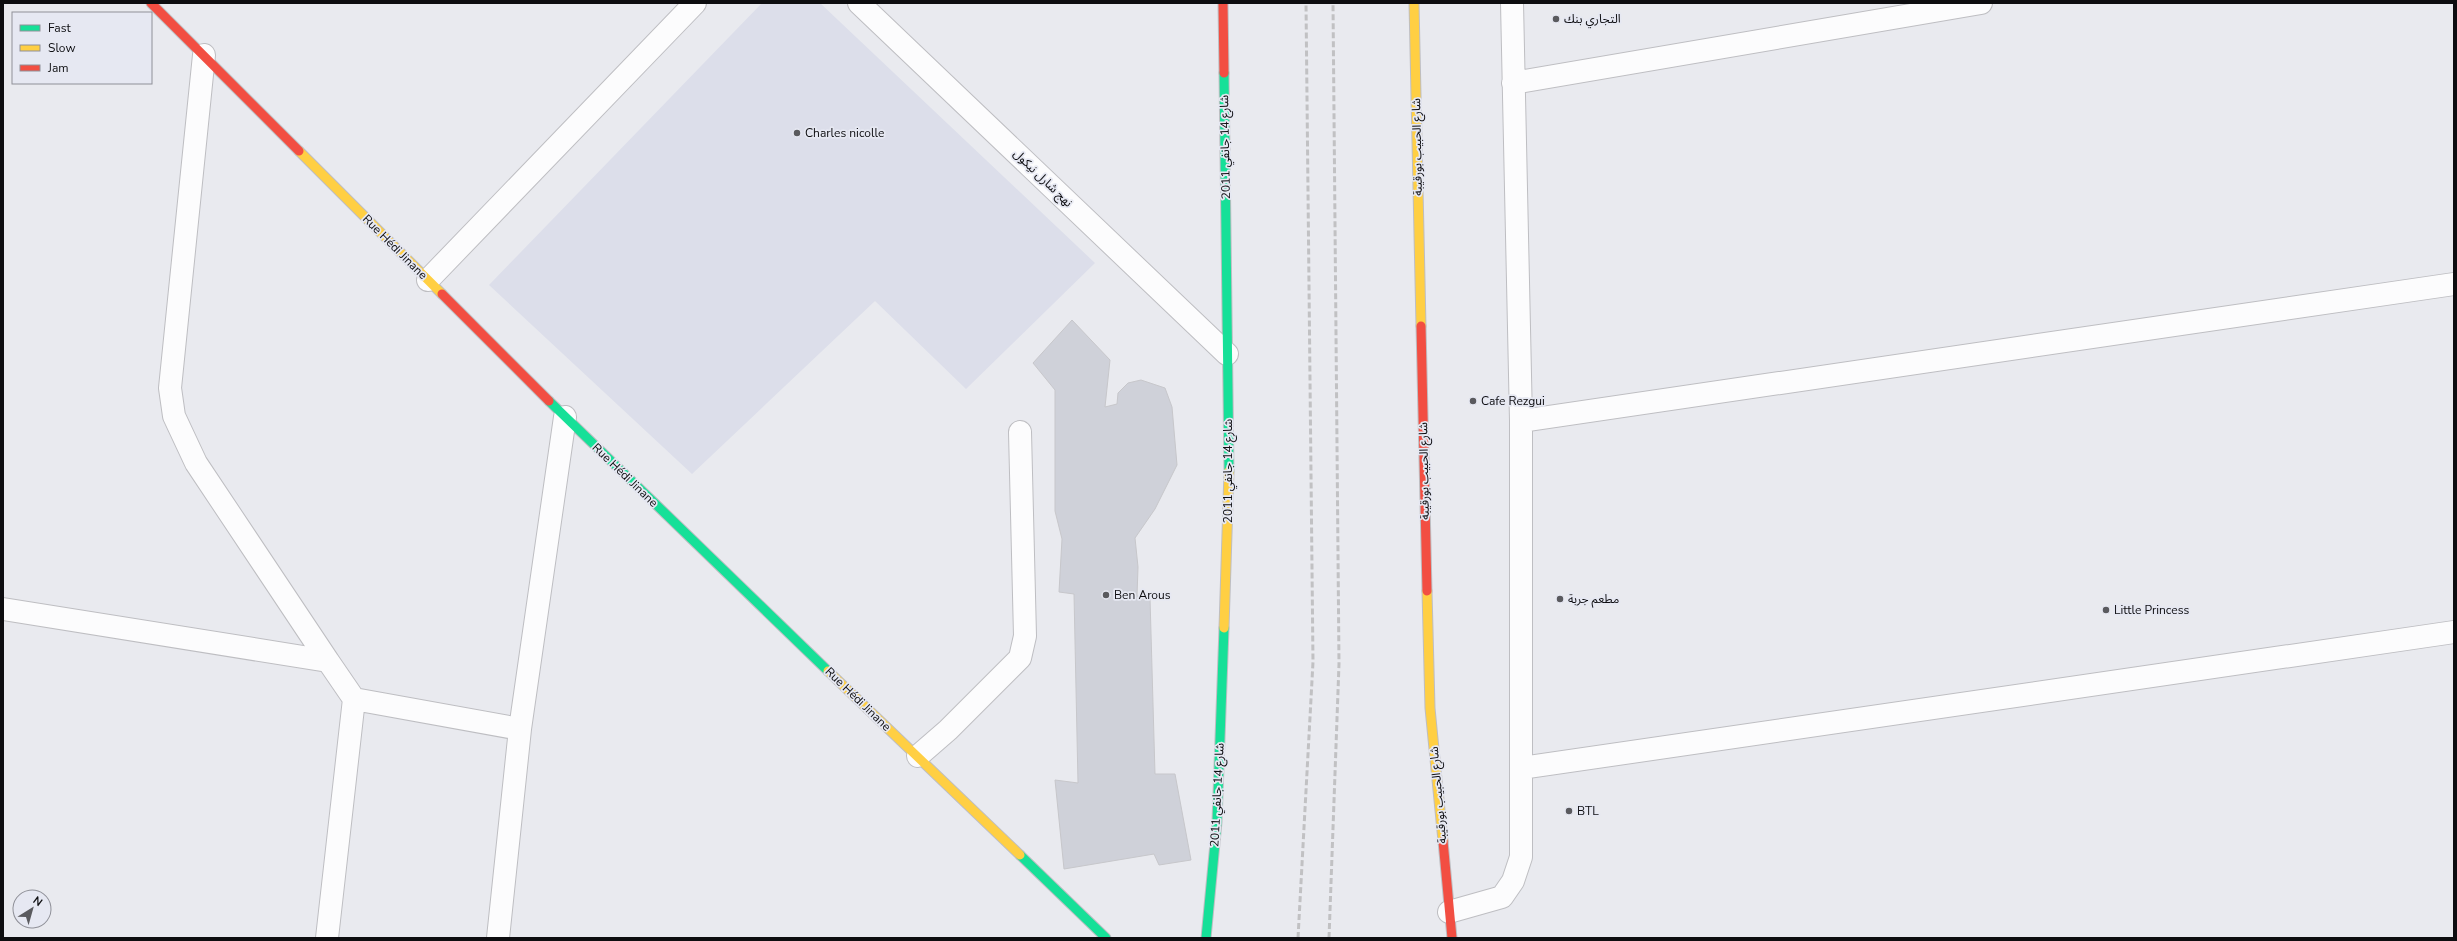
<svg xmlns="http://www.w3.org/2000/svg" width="2457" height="941" viewBox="0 0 2457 941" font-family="'Nunito Sans','Noto Sans Arabic',sans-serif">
<rect width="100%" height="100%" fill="#e9eaef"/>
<path fill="#dcdeea" d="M762 3H820L1095 263 966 389 875 301 692 474 489 285Z"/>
<path fill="#cfd1d9" stroke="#c7c7cb" d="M1072 320 1110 360 1105 407 1117 404 1118 393 1128 383 1141 380 1165 388 1172 407 1177 465 1155 509 1135 538 1138 567 1137 596 1150 598 1155 774H1175L1191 860 1159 865 1154 854 1064 869 1055 780 1078 783 1074 594 1059 592 1062 539 1055 511V390L1033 363Z"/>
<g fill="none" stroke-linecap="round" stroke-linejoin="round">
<g stroke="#bebec2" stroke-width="24">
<path id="lane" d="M918 756 948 730 1020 658 1025 636 1020 432"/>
</g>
<g stroke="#bebec2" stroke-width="24">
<path id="street" d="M859 3 1227 354
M1513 83 1981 3
M428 280 695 3
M1521 421 2454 284
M3 609 328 661 196 463 174 416 170 388 204 55
M328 661 354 699 520 729
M1522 768 2454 632
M1449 912 1502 897 1513 881 1521 857V421L1512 3
M327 938 354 699
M498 938 520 729 565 417"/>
</g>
<g stroke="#bebec2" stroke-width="11">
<path id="fast" d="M1224 73 1229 471
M549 401 828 671
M1020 855 1106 938
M1206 938 1217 822 1224 628"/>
</g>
<g stroke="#bebec2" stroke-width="11">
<path id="slow" d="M1414 3 1421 326
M299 151 442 294
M1427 591 1430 708 1443 841
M1224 628 1229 471
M828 671 1020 855"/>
</g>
<g stroke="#bebec2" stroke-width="11">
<path id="jam" d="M151 3 299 151
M1223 3 1224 73
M442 294 549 401
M1421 326 1427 591
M1443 841 1452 938"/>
</g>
<use href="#lane" stroke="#fcfcfd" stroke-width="22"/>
<use href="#street" stroke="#fcfcfd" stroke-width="22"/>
<use href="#fast" stroke="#16e098" stroke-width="9"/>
<use href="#slow" stroke="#ffcf43" stroke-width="9"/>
<use href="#jam" stroke="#f24e42" stroke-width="9"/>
<path stroke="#c1c1c3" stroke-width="3" stroke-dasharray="6 3" stroke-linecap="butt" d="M1298 938 1313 662 1306 3
M1329 938 1339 664 1333 3"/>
</g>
<g fill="#5a5a5e" stroke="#e6e8f2" stroke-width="1.5">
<circle cx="1556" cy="19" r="4"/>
<circle cx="797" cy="133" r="4"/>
<circle cx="1473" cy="401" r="4"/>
<circle cx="1106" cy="595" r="4"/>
<circle cx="1560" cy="599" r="4"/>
<circle cx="2106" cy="610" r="4"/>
<circle cx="1569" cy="811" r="4"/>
</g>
<g text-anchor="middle" stroke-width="3.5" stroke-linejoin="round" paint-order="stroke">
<g font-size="12" fill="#0d0d10" stroke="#e6e8f2" text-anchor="start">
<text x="1564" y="23">التجاري بنك</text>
<text x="805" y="137">Charles nicolle</text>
<text x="1481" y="405">Cafe Rezgui</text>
<text x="1114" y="599">Ben Arous</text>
<text x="1568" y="603">مطعم جربة</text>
<text x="2114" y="614">Little Princess</text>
<text x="1577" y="815">BTL</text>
</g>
<g font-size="12" fill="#0d0d10" stroke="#e6e8f2">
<text transform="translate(1225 147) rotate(-91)" y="4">شارع 14 جانفي 2011</text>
<text transform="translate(1417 147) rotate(-91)" y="4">شارع الحبيب بورقيبة</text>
<text transform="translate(1043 178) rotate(44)" y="4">نهج شارل نيكول</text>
<text transform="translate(395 247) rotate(45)" y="4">Rue Hédi Jinane</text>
<text transform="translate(1228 471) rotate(-90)" y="4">شارع 14 جانفي 2011</text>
<text transform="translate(1424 471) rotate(-91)" y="4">شارع الحبيب بورقيبة</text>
<text transform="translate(625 475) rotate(44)" y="4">Rue Hédi Jinane</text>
<text transform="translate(858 699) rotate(44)" y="4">Rue Hédi Jinane</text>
<text transform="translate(1217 795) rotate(-87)" y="4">شارع 14 جانفي 2011</text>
<text transform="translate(1438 795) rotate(-95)" y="4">شارع الحبيب بورقيبة</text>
</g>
</g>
<rect width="2457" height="941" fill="none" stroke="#0d0d10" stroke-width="8"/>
<rect x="12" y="12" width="140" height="72" fill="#e6e8f2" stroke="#8f9098"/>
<rect x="20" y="25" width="20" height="6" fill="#16e098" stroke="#8f9098"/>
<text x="48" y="32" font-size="12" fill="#0d0d10">Fast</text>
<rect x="20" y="45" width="20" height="6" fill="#ffcf43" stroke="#8f9098"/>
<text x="48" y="52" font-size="12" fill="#0d0d10">Slow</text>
<rect x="20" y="65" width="20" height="6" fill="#f24e42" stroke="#8f9098"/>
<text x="48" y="72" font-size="12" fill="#0d0d10">Jam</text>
<g transform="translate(32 909) rotate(37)"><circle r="19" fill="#e6e8f2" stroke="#8f9098"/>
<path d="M0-3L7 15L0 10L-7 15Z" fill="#5a5a5e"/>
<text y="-6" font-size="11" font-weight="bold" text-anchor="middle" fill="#0d0d10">N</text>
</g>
</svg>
